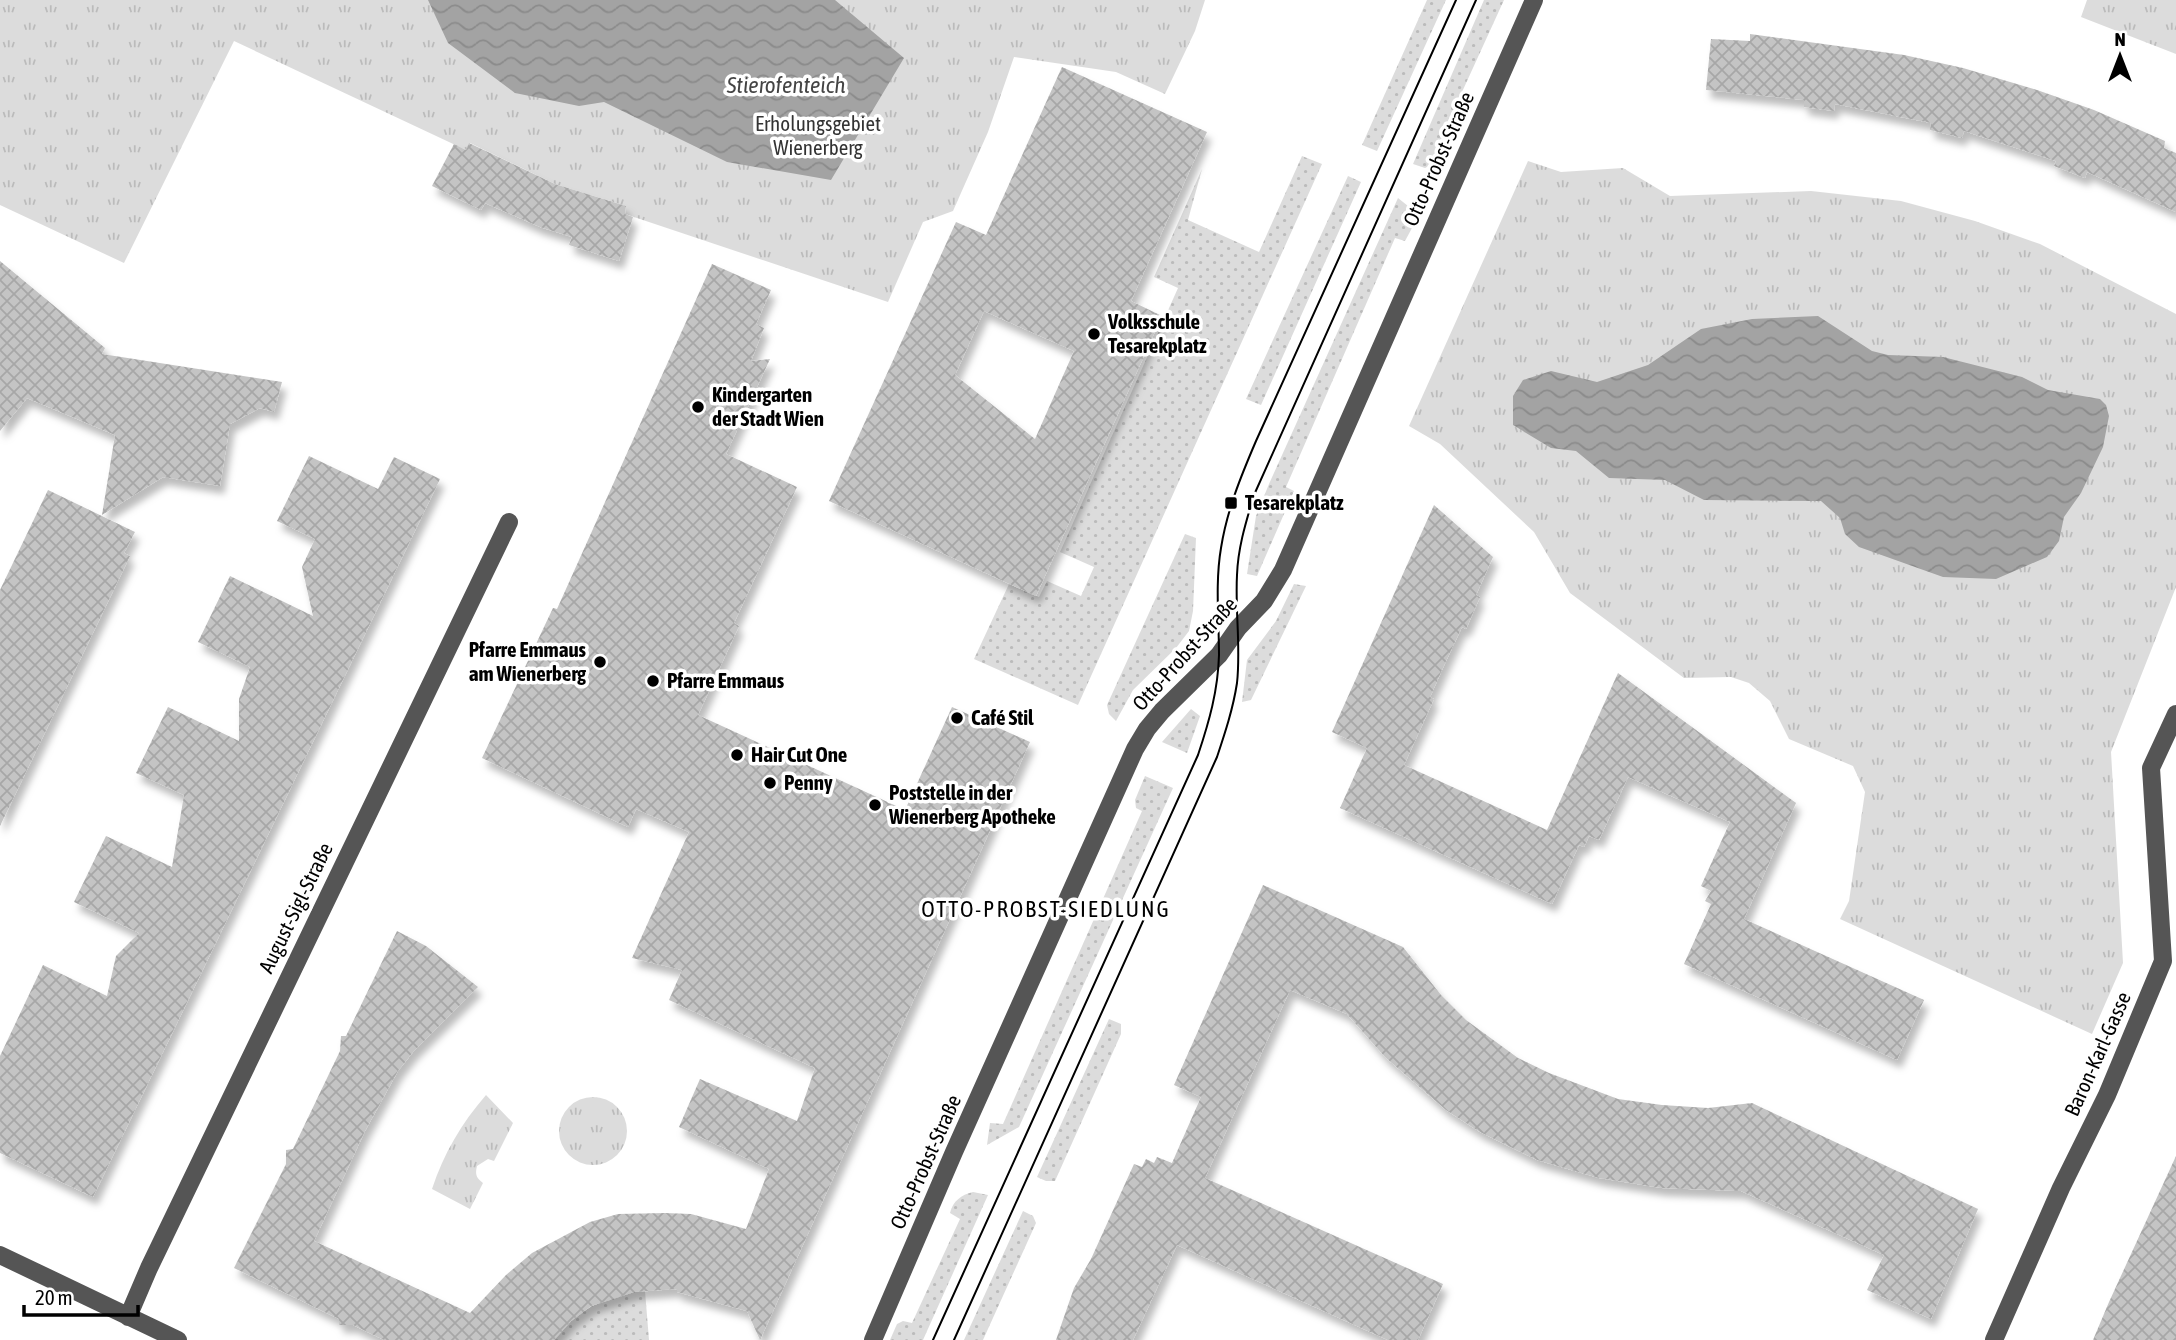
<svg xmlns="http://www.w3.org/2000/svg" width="2176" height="1340" viewBox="0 0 2176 1340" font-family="'Asap Condensed',sans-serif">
<defs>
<pattern id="grass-dots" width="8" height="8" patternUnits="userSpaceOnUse" patternTransform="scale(1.75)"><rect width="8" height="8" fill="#dcdcdc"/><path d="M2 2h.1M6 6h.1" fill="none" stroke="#bbb" stroke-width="1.8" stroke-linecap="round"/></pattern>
<pattern id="park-tufts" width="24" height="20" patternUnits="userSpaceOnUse" patternTransform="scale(1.75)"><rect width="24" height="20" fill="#dcdcdc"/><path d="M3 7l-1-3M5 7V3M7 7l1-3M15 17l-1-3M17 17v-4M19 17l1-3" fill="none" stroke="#bbb"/></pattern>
<pattern id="water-waves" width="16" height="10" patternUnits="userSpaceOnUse" patternTransform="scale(1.75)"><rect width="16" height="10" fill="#a3a3a3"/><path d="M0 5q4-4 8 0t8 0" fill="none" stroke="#8b8b8b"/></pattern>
<pattern id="building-cross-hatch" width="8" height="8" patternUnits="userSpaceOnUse" patternTransform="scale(1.75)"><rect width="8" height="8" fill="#c4c4c4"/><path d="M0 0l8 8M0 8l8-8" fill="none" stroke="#a7a7a7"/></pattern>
<filter id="shadow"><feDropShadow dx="4.5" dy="8" stdDeviation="3.5" flood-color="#0004"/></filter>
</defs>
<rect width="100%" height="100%" fill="#fff"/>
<path fill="url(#grass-dots)" d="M1427 0H1446L1377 151 1362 145Z
M1484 0H1504L1441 138 1449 146 1444 158 1425 168 1413 164Z
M1302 156 1322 164 1078 705 974 659 1009 584 1039 597 1047 581 1081 596 1094 567 1060 552 1178 288 1154 277 1202 169 1188 220 1259 252Z
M1348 176 1361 182 1261 405 1246 399Z
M1398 198 1413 210 1412 228 1405 241 1395 238 1286 487 1294 491 1257 576 1247 574 1256 516 1269 484Z
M1185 534 1196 538 1193 611 1189 631 1176 648 1133 690 1116 721 1109 714 1107 705Z
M1294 584 1306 586 1251 700 1242 702 1247 660 1276 621Z
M1191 709 1200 716 1187 753 1162 742Z
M1145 776 1173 788 1019 1127 987 1145 990 1123 1003 1124 1142 811 1136 808 1135 800Z
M1109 1019 1121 1024V1034L1055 1181H1046L1037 1177Z
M973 1192 988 1195 923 1340H890L897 1324 903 1321 912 1323 960 1219 950 1213C953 1201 961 1195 973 1192Z
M1023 1211 1033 1216 1036 1223 983 1340H964Z
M645 1291 649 1340H554C573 1311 611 1293 645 1291Z"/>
<path fill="url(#park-tufts)" d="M0 0H1205L1195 31 1165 94 1116 72 1014 57 988 132 953 211 923 222 888 302 625 214 626 206 555 184 470 143 466 150 234 41 124 263 0 205Z
M2087 0H2176V54L2081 17Z
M1528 161 1561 172 1623 168 1670 196 1811 191 1901 201 1975 221 2040 244 2176 314V587L2111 752 2123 963 2092 1034 1840 919 1849 901 1865 792 1853 766 1789 739 1770 701 1749 683 1731 677 1684 678 1570 593 1534 532 1440 444 1409 426Z
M486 1095 513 1123 494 1161 488 1159 477 1166C475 1174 476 1178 483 1183L470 1209 432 1189C444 1153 461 1124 486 1095Z
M559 1131a34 34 0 1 1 68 0a34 34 0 1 1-68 0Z"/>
<path fill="url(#water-waves)" d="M428 0H835L904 58 831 180 727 162 604 102 579 106 515 93 448 43Z
M1818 316 1872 351 1888 355 1943 357 2022 377 2048 390 2100 399 2106 405 2109 416 2103 447 2081 493 2064 517 2059 541 2047 557 1996 579 1943 577 1859 547 1845 534 1840 518 1821 501 1704 500 1665 480 1609 478 1576 451 1551 448 1513 425V396L1523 380 1551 371 1597 382 1648 365 1701 329 1752 319Z"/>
<path fill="url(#building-cross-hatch)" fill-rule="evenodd" filter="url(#shadow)" d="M1750 34 1904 55 1963 68 2037 90 2094 110 2165 141 2164 148 2176 153V212L2087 172 2085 178 2054 166 2056 161 1964 131 1962 138 1930 130 1931 123 1835 104 1834 111 1804 107V100L1706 90 1711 39 1750 41Z
M1062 67 1207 132 1131 301 1162 316 1036 596 829 501 956 222 986 235ZM984 311 1074 351 1035 439 955 375Z
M469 143 555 184 626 206 625 214 633 217 619 261 569 245 572 237 540 227 485 203 481 210 432 186 454 144 466 150Z
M0 261 105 348 102 354 282 382 274 412 260 408 230 424 220 486 163 477 102 515 115 435 27 398 0 431Z
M712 264 771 290 756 324 764 328 751 361 770 359 726 454 797 487 734 623 739 626 698 715 905 810 952 707 1030 742 760 1340 747 1311 677 1292V1289L634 1292 591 1306 571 1321 554 1340H384L353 1325H339V1319L234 1268 286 1164V1150L293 1149 340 1051 341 1036H346L397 931 426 946 478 987 413 1052 398 1071 365 1131 314 1241 470 1313 506 1275 532 1253 590 1222 618 1214 665 1213 691 1214 746 1229 769 1169 679 1127 700 1079 797 1121 815 1068 669 1000 682 970 632 958 689 832 636 809 628 827 482 758 553 608 557 609Z
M309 456 378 489 394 457 440 479 93 1197 0 1153V1056L43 965 107 996 116 956 139 933 74 902 106 836 172 867 184 795 136 773 168 707 239 741V699L250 667 198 642 230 576 313 616 302 567 315 539 277 521Z
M48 490 135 532 124 553 130 556 0 826V590Z
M1434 505 1493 557 1476 595 1480 597 1466 629 1462 627 1446 661 1430 697 1434 699 1404 765 1547 830 1618 673 1796 803 1744 919 1924 1000 1897 1060 1684 964 1711 904 1705 901 1711 891 1701 886 1730 822 1628 777 1599 840 1589 836 1584 847 1579 845 1552 904 1340 808 1367 748 1332 732Z
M1263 885 1403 947 1441 995 1466 1020 1518 1058 1549 1073 1618 1099 1662 1105 1708 1108 1752 1103 1978 1209 1931 1319 1867 1290 1884 1255 1741 1191 1662 1188 1599 1178 1537 1160 1480 1132 1446 1110 1385 1057 1347 1014 1290 990 1205 1178 1443 1284 1418 1340H1388L1177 1245 1133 1340H1056L1074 1288 1091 1259 1134 1164 1142 1167 1146 1159 1154 1163 1157 1157 1172 1163 1201 1097 1174 1085Z
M2176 1156V1340H2093L2109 1302Z"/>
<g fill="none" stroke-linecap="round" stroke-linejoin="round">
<path stroke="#555" stroke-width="18" d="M0 1255 178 1340
M128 1317 149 1268 509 522
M873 1340 954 1152 1135 749 1147 729 1162 711 1219 655 1238 628 1264 601 1283 570 1534 0
M1994 1340 2061 1188 2107 1095 2163 961 2151 768 2176 714"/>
<path stroke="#000" stroke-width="2" d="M933 1340 1198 755C1209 722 1218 691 1219 655 1219 620 1215 583 1221 548 1227 510 1241 476 1256 441L1456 0
M954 1340 1217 757C1225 733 1233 709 1237 683 1241 647 1235 611 1237 575 1238 547 1246 522 1254 495L1476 0"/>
</g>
<g fill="#000" stroke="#fff" stroke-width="2.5">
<circle cx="1094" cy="334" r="7"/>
<circle cx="698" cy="407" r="7"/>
<rect x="1224" y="496" width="14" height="14" rx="3.5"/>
<circle cx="600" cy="662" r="7"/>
<circle cx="653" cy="681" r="7"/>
<circle cx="957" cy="718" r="7"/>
<circle cx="737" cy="755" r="7"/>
<circle cx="770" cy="783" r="7"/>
<circle cx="875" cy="805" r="7"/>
</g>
<g text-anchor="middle" stroke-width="7" stroke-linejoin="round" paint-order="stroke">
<g font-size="21" fill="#333" stroke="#fff">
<text x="818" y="131">Erholungsgebiet<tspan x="818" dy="24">Wienerberg</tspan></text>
</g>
<g font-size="21" fill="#000" stroke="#fff">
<text transform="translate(1439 159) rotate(-66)" y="7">Otto-Probst-Straße</text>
<text transform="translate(1185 654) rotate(-48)" y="7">Otto-Probst-Straße</text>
<text transform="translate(296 908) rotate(-64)" y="7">August-Sigl-Straße</text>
<text transform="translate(2098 1054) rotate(-66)" y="7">Baron-Karl-Gasse</text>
<text transform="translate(926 1162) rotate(-66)" y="7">Otto-Probst-Straße</text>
</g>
<g font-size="21" font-weight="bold" fill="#000" stroke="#fff" text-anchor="start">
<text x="1108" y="329">Volksschule<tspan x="1108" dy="24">Tesarekplatz</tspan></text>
<text x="712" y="402">Kindergarten<tspan x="712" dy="24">der Stadt Wien</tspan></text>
<text x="1245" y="510">Tesarekplatz</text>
<text x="586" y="657" text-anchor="end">Pfarre Emmaus<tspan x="586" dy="24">am Wienerberg</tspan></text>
<text x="667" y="688">Pfarre Emmaus</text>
<text x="971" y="725">Café Stil</text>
<text x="751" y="762">Hair Cut One</text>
<text x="784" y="790">Penny</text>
<text x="889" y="800">Poststelle in der<tspan x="889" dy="24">Wienerberg Apotheke</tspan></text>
</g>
<g font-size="23" font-style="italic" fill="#444" stroke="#fff">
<text x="786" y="93">Stierofenteich</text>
</g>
<g font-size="23" letter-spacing="2" fill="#000" stroke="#fff">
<text x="1046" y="917">OTTO-PROBST-SIEDLUNG</text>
</g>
</g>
<g transform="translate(2120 56)" stroke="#ffffff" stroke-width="5" paint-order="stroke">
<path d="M0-5L12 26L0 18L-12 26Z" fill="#000000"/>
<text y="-10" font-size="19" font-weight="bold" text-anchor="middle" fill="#000000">N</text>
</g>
<path d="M24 1305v10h114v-10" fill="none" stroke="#000000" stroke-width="3.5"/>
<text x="35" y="1305" font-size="21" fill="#000000" stroke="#ffffff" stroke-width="5" paint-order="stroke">20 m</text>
</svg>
